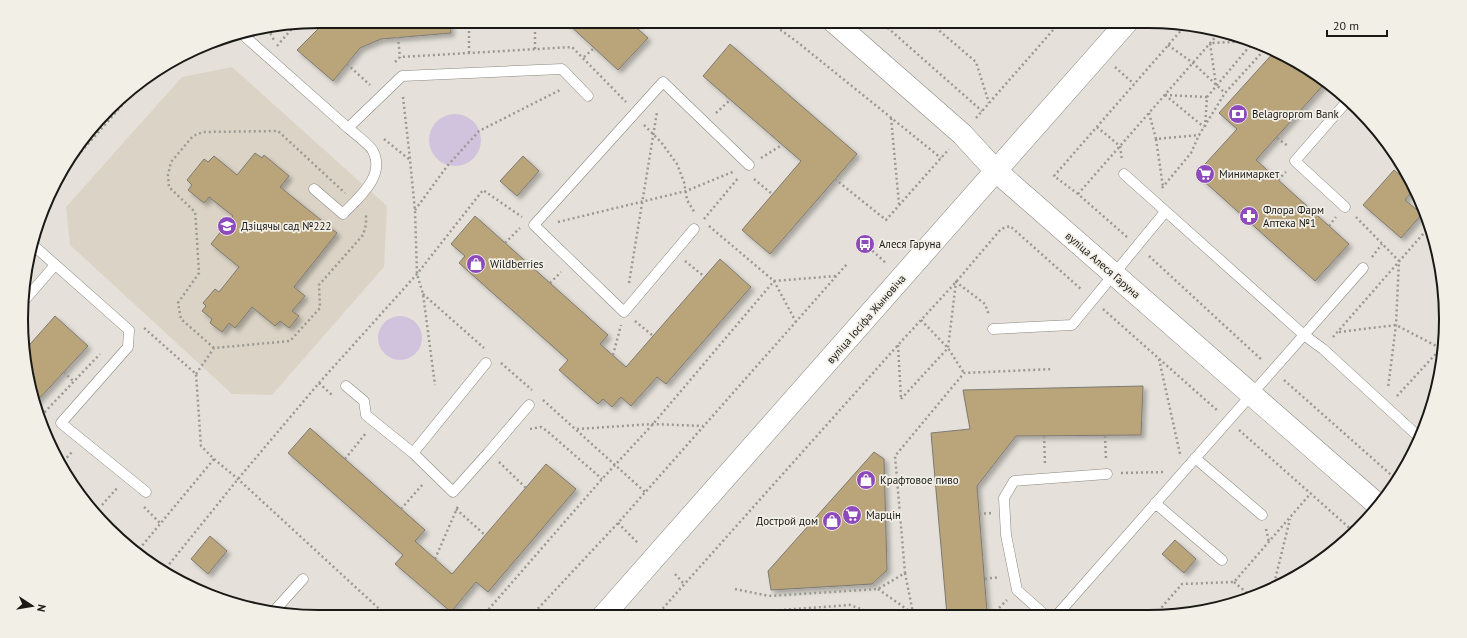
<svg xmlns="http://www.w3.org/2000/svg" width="1467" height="638" viewBox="0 0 1467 638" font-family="'PT Sans',sans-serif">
<defs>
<filter id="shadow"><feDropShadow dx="3.5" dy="3.5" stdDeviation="2" flood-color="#0004"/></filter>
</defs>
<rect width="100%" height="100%" fill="#e5e1da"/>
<path fill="#dbd4c6" d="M232 67 387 206 384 267 272 395 232 394 70 245 66 207 182 77Z"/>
<path fill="#d1c3de" d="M429 140a26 26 0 1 1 52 0a26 26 0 1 1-52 0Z
M378 338a22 22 0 1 1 44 0a22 22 0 1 1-44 0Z"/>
<path fill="#baa479" stroke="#7e7a74" filter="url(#shadow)" d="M326 21H450L451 33 381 39 360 48 333 81 297 50Z
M565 21H629L648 38 618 70Z
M730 44 857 154 770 254 742 230 801 161 703 76Z
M1275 51 1297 61 1326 82 1256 160 1349 244 1315 281 1196 174 1237 129 1219 113Z
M255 153 262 158 264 155 289 176 280 187 337 233 294 287 305 296 292 311 299 316 289 328 280 321 275 326 252 307 235 328 229 323 222 332 210 323 212 319 202 311 206 306 203 303 215 289 219 292 239 267 211 244 233 216 209 197 204 203 188 190 192 185 187 180 204 159 208 162 214 156 237 175Z
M523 156 539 171 517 196 500 181Z
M1394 170 1415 188 1405 200 1422 214 1401 238 1363 205Z
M475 216 608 335 600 344 626 367 720 259 751 287 666 384 657 377 631 406 621 397 612 407 603 399 598 404 559 370 568 360 459 263 465 256 451 244Z
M55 316 88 346 36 402 27 377 24 351Z
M1143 386 1141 435 1016 436 977 486 987 612 965 615H947L931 433 970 429 963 390Z
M310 428 425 530 415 541 452 574 546 464 576 489 488 592 476 582 451 612 395 564 403 555 288 453Z
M874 452 884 459 887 570 872 584 771 590 768 571Z
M210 536 227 551 208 574 191 559Z
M1175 540 1196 559 1184 573 1162 554Z"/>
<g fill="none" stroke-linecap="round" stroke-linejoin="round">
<g stroke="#8a8780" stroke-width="11">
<path id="lane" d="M242 34 348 128 402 76 562 69 588 96
M1124 174 1304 335 1323 349 1419 437
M314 189 343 214C358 198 386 176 373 151 370 145 354 133 348 128
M1345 207 1295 161 1349 99
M694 229 624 312 534 225 663 82 749 165
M33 245 129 330 128 347 61 423 146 492
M23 302 55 265
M993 329 1072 325 1165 212
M346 386 364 401 366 415 413 453 453 492 488 453 529 405
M413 453 486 363
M1195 458 1262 515
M1155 503 1222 560
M275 610 303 579
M1045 615 1017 590 1006 535 1004 498 1014 481 1107 474
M1057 615 1363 268
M355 617H356"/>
</g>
<g stroke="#8a8780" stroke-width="23">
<path id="secondary" d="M833 21 962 134 996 171 1378 505
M603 616 1128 21"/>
</g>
<path stroke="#9a9892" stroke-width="2.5" stroke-dasharray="2 3" stroke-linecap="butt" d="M469 21V53
M768 21 796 41 941 158
M880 21 982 111
M928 21 976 62 989 103
M268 29 275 42
M398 37 400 58
M1168 45 1193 63 1225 93
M277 46 295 25
M535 49V28
M584 57 594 48
M395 62 400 57 572 47 626 102
M347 64 370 85
M1115 67 1134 84
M1216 85 1210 43 1253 41
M1323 86 1334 94
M1165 95 1204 127
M1165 95 1207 97
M403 97 410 159
M716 113 730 100
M1149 113 1156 139 1199 135 1225 93 1267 47
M891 118 899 204
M976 118 1061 21
M644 125 661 142 677 164 684 182 687 200 695 213
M1097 127 1120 146 1122 160
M1205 127 1207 97 1254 41
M1277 138 1288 146
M384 139 410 160 415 211 417 274 423 294 435 385
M1156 139 1163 187
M761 158 782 145
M58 178 133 93 160 68
M754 179 772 194
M835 179 886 220 949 149
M1278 180 1286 172
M1162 188 1191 153 1199 135
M1078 194 1219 33
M415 210 448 165 479 131 562 89
M1356 217 1399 261 1396 325 1388 388
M704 219 739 177
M558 222 686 191 735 171
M709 226 774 281 836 276
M1329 226 1336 217
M1127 237 1078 194 1054 176 1184 27
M505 243 520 228
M865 244 887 264
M1149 256 1263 361
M1372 257 1382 244
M685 261 705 277
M550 283 561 272
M629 283 657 112
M423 294 484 348
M1103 309 1218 411
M921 320 948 348 964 373
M635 321 652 335
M1339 332 1396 325 1444 350
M1333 337 1430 226
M898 345 901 399
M214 348 181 319 178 303 199 273 196 224 195 212 169 187 168 175 171 162 193 136 203 132 278 131 345 193
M613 355 621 325
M1159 359 1180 454
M501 363 532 390
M64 372 74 382
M196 374 214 348 290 341 320 308 319 285 363 235 366 225V213
M1284 380 1398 481
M319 383 333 396
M1397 396 1444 345
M901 399 948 348 956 282 985 304 989 315
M543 400 645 492
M41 416 100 354
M530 429 541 427 547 431 602 479
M577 429 653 424 703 426
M1239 430 1354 532
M1044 436 1045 464
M1105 436 1106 459
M214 459 238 479 388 617
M345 459 366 433
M499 462 526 488
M60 465 73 451
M1121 473 1164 472
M102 505 118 487
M144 507 160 523
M401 509 423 484
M456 509 485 535
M979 514 991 513
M618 523 639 544
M1266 529 1269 542
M136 553 214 459 201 446 196 374 143 327
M435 559 458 506
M163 572 238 479 319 383 417 274 483 190 522 217
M905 573 913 613
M675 574 684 584
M985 579 1000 577
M1234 582 1252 597
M1273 588 1290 519
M735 589 769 596 878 589 905 573 895 456 964 373 1053 369
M878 589 915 615
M992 615 1007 600
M1155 615 1182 584 1234 582 1311 493
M490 616 535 612
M531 616 618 523 847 264
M656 616 898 345 956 282 1001 229 1010 226 1082 290
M751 616 754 612 850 605 877 615
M482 617 602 479 653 424 774 281 796 322"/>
<use href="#lane" stroke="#fff" stroke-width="10"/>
<use href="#secondary" stroke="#fff" stroke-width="22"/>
</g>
<defs>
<g id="bank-disc" transform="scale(1)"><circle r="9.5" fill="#8e49bc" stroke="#f2efe7"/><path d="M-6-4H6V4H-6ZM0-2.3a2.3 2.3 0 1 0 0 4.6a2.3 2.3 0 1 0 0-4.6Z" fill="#fff"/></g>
<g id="supermarket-disc" transform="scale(1)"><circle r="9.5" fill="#8e49bc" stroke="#f2efe7"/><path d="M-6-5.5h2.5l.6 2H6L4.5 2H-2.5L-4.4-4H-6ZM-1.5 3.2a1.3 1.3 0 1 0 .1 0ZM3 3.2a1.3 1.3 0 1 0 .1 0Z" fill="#fff"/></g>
<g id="pharmacy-disc" transform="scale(1)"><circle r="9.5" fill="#8e49bc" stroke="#f2efe7"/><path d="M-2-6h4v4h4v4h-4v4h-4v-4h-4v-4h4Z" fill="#fff"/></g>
<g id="school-disc" transform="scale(1)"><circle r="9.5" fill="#8e49bc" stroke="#f2efe7"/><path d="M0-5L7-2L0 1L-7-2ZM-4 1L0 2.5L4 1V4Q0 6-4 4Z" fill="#fff"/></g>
<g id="bus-disc" transform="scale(1)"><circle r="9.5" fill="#8e49bc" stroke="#f2efe7"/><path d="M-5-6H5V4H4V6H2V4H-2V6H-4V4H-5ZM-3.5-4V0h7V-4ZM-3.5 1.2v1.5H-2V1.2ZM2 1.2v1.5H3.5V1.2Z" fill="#fff"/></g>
<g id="shop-disc" transform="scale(1)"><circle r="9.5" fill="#8e49bc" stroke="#f2efe7"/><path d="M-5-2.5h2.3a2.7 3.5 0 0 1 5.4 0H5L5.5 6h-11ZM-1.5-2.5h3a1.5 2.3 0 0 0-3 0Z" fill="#fff"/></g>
</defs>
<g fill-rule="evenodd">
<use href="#bank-disc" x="1238" y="114"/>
<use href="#supermarket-disc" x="1205" y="174"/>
<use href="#pharmacy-disc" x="1249" y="216"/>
<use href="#school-disc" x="227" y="226"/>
<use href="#bus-disc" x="865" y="244"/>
<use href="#shop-disc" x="476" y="264"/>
<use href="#shop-disc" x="866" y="480"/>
<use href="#supermarket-disc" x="852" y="515"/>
<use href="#shop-disc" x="832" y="521"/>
</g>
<g text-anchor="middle" stroke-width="3.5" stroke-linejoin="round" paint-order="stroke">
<g font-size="11" fill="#1a1916" stroke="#f2efe7" text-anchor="start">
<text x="1252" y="118">Belagroprom Bank</text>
<text x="1219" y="178">Минимаркет</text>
<text x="1263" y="214">Флора Фарм<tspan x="1263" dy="13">Аптека №1</tspan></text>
<text x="241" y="230">Дзіцячы сад №222</text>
<text x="879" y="248">Алеся Гаруна</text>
<text x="490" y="268">Wildberries</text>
<text x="880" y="484">Крафтовое пиво</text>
<text x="866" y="519">Марцін</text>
<text x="818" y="525" text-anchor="end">Дострой дом</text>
</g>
<g font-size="11" fill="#1a1916" stroke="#f2efe7">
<text transform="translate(1103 265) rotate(41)" y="4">вуліца Алеся Гаруна</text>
<text transform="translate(866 319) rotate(-49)" y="4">вуліца Іосіфа Жыновіча</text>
</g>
</g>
<path d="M0 0H1467V638H0ZM319 28H1148A291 291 0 0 1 1439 319V319A291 291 0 0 1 1148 610H319A291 291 0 0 1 28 319V319A291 291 0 0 1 319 28Z" fill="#f2efe7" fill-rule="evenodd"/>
<path fill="none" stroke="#1a1916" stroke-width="2" d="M319 28H1148A291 291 0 0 1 1439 319V319A291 291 0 0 1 1148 610H319A291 291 0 0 1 28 319V319A291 291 0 0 1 319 28Z"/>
<g transform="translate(32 606) rotate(102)" stroke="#f2efe7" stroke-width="3" paint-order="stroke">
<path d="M0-3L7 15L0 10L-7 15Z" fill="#1a1916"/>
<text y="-6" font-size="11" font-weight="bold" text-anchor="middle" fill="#1a1916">N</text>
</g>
<path d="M1327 30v6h60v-6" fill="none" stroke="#1a1916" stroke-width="2"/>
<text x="1333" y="30" font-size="12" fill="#1a1916" stroke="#f2efe7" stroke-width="3" paint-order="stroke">20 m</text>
</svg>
